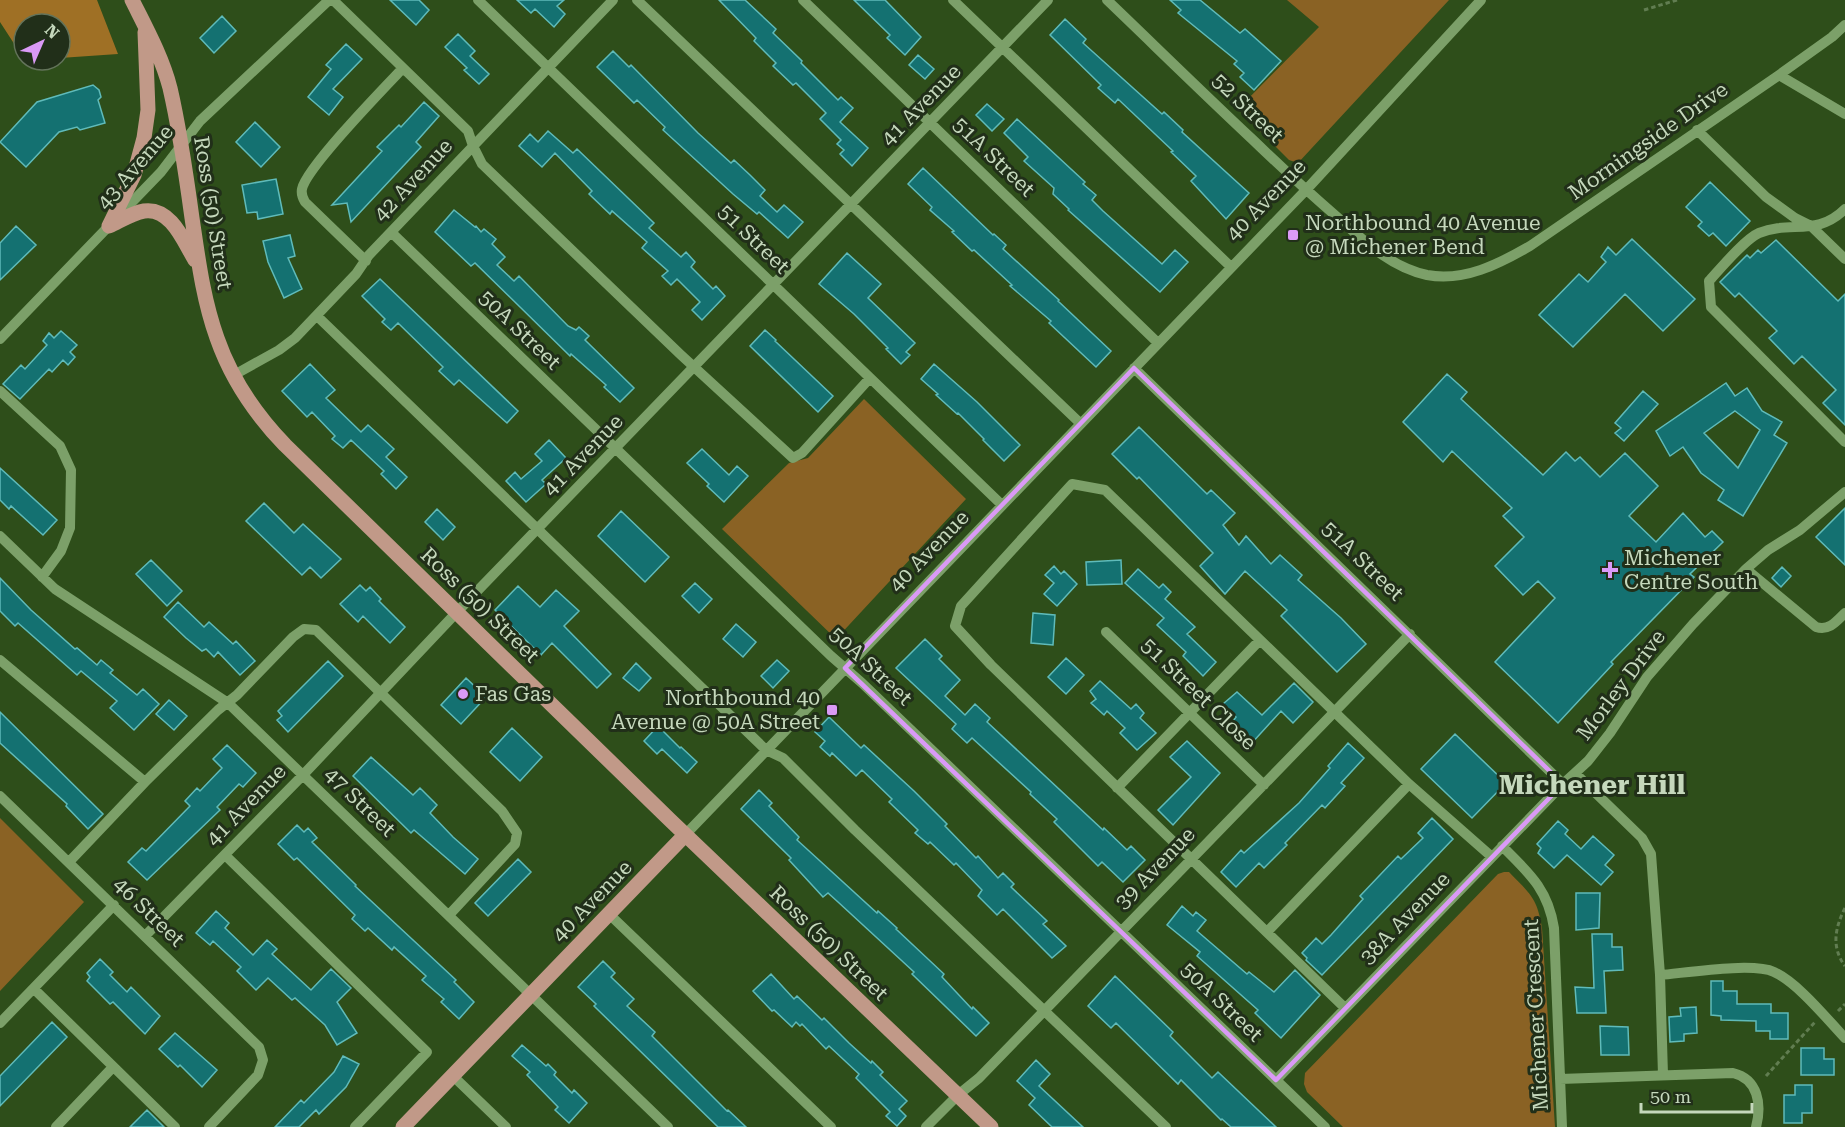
<svg xmlns="http://www.w3.org/2000/svg" width="1845" height="1127" viewBox="0 0 1845 1127" font-family="'Roboto Serif',serif">
<rect width="100%" height="100%" fill="#2e4e1a"/>
<path fill="#8a6224" d="M1287 0H1449L1298 163 1289 160 1238 109 1319 27Z
M864 399 966 499 836 639 722 529 789 463 808 458Z
M0 818 84 902 0 991Z
M1504 872H1509C1530 894 1537 897 1542 928L1555 1127H1343L1307 1092 1304 1084 1305 1073 1498 874Z"/>
<path fill="#9f7025" d="M0 0H97L118 54 60 58V24H24V59L0 22Z"/>
<path fill="#147171" stroke="#5fbbba" stroke-width="1.5" fill-rule="evenodd" d="M390 0H419L429 10 416 25Z
M517 0H564L557 6 565 14 554 27 535 9 531 13Z
M719 0H745L776 29 773 33 802 61 801 63 838 100 841 97 853 108 840 122 868 148 852 166 840 154 844 150 837 144 841 140 820 119 826 113 796 83 793 85 773 66 776 63 754 41 756 38Z
M854 0H885L921 37 905 55 887 38 890 35Z
M1170 0H1200L1240 33 1245 29 1281 61 1254 90 1240 77 1244 73 1234 64 1237 61 1178 13 1181 10Z
M222 16 236 31 214 53 200 38Z
M1065 19 1086 39 1083 43 1162 114 1164 112 1183 130 1182 132 1249 193 1226 219 1191 181 1196 176 1171 152 1173 151 1118 99 1115 103 1098 88 1101 85 1050 35Z
M458 34 475 51 470 56 489 74 479 84 464 70 467 68 445 47Z
M346 44 362 59 333 89 343 97 329 115 308 97 331 69 326 65Z
M613 51 629 67 631 65 698 133 731 163 734 160 750 175 765 190 760 196 777 212 784 205 803 222 788 238 759 212 757 214 733 194 663 130 665 127 637 100 634 103 597 67Z
M918 55 934 69 925 79 909 65Z
M93 85 99 90 101 97 98 100 105 123 80 130 77 127 59 132 26 167 0 142 37 102Z
M424 102 439 116 416 142 421 147 351 222 347 203 332 205 382 151 377 147 399 125 401 127Z
M987 104 1004 119 992 131 976 115Z
M1017 119 1085 182 1083 184 1096 195 1092 200 1103 211 1162 264 1175 250 1188 262 1160 292 1068 210 1069 209 1053 194 1054 188 1024 161 1028 157 1004 133Z
M255 122 280 147 261 167 236 142Z
M548 131 573 153 577 149 654 223 649 228 681 257 686 252 695 262 691 267 713 289 716 286 725 296 702 320 692 310 700 302 677 279 671 285 662 276 668 271 642 248 647 242 612 211 610 214 589 194 592 191 555 153 542 167 519 146 530 134 538 142Z
M923 168 993 235 994 234 1006 245 1003 249 1059 300 1058 301 1111 351 1096 367 1049 323 1051 321 1010 286 1012 285 974 250 972 251 952 232 954 231 930 210 932 207 908 184Z
M276 179 283 214 258 219 257 212 247 213 242 185Z
M1710 182 1750 221 1726 246 1713 233 1709 236 1698 226 1702 222 1686 207Z
M454 210 475 227 476 226 481 232 484 229 496 239 492 244 505 257 497 265 514 281 519 276 568 326 576 330 579 327 589 336 585 340 634 388 620 402 604 387 606 385 571 354 570 356 475 263 471 266 435 232Z
M16 226 36 245 0 280V243Z
M290 235 295 256 288 258 302 289 284 298 268 262 263 241Z
M1632 239 1695 299 1663 331 1625 294 1573 347 1539 315 1579 274 1588 282 1606 262 1601 257 1608 247 1616 255Z
M1776 240 1838 301 1845 294V425L1823 403 1836 390 1802 356 1794 364 1769 338 1777 331 1739 293 1735 297 1720 282 1747 255 1750 258 1758 250 1761 253Z
M847 253 881 284 868 298 915 343 906 352 910 355 901 364 886 349 888 348 854 314 819 284Z
M380 279 518 411 507 423 459 380 454 385 439 371 443 367 398 323 391 330 382 322 385 319 362 296Z
M765 330 776 340 775 341 833 396 818 412 750 346Z
M61 331 77 345 70 352 75 357 68 365 63 360 52 372 49 369 20 399 3 384 21 365 25 369 47 345 43 341 49 333 54 338Z
M310 364 335 390 326 398 361 432 368 425 394 449 386 457 407 477 396 489 381 474 384 471 351 440 343 448 332 439 335 436 312 412 307 417 282 391Z
M934 364 977 402 1020 445 1004 461 983 440 984 439 958 413 957 414 936 395 938 394 921 379Z
M1447 374 1467 392 1461 399 1543 475 1566 452 1575 461 1580 457 1600 477 1625 453 1658 486 1629 516 1656 542 1683 513 1705 537 1712 531 1723 542 1690 574 1694 577 1611 662 1613 664 1558 723 1495 662 1555 598 1538 581 1523 595 1495 566 1524 537 1503 516 1512 508 1452 451 1443 462 1403 422Z
M1726 383 1735 396 1747 388 1762 411 1782 422 1774 435 1787 443 1743 516 1718 500 1724 490 1701 473 1683 447 1670 456 1656 431ZM1735 411 1760 430 1738 468 1704 433Z
M1643 391 1658 404 1624 441 1615 433 1621 428 1615 423Z
M1139 427 1207 494 1211 490 1235 513 1223 525 1239 545 1246 536 1271 564 1280 555 1302 575 1298 580 1341 618 1366 644 1337 672 1281 616 1287 610 1245 571 1225 594 1200 566 1213 553 1139 477 1137 479 1112 454Z
M549 440 566 458 542 480 546 484 526 502 506 481 515 472 521 479 542 461 535 454Z
M702 449 729 475 737 466 748 476 724 502 707 486 709 484 687 463Z
M0 468 57 520 43 535 11 506 9 509 0 500Z
M264 503 294 533 303 524 341 559 321 578 310 567 302 575 246 521Z
M1845 508V565L1816 537Z
M437 509 455 527 443 540 425 522Z
M621 511 669 557 645 582 598 536Z
M151 560 182 591 167 606 136 574Z
M1121 560 1122 584 1087 585 1086 562Z
M1054 566 1061 574 1064 571 1077 584 1057 606 1044 594 1054 583 1045 575Z
M1782 567 1791 576 1781 587 1772 578Z
M1138 569 1159 588 1163 584 1171 592 1165 599 1195 627 1187 634 1216 662 1203 676 1183 656 1186 652 1157 625 1164 618 1125 583Z
M0 578 31 610 75 649 77 648 97 665 101 660 113 670 110 673 137 695 143 689 159 704 134 730 110 708 117 701 81 671 77 675 18 623 15 626 0 611Z
M695 583 712 599 699 613 682 596Z
M360 585 366 591 370 587 381 599 379 601 405 627 390 643 363 616 358 622 340 604Z
M518 586 540 607 556 590 579 611 564 626 611 674 597 688 552 643 541 655 495 610Z
M178 602 204 627 209 622 233 644 236 641 255 661 240 675 218 652 214 657 206 649 202 651 186 638 164 617Z
M1033 613 1055 615 1053 645 1031 643Z
M736 624 756 642 743 657 723 639Z
M925 639 942 656 939 659 960 680 945 696 965 715 975 704 990 718 987 722 1103 830 1104 828 1127 850 1131 846 1145 860 1123 882 1102 862 1098 866 1054 822 1057 819 1030 794 1031 792 972 738 967 743 952 729 956 724 896 668Z
M1066 658 1084 675 1066 694 1048 677Z
M777 660 789 671 773 688 761 676Z
M328 661 343 676 288 732 277 720 282 716 278 711Z
M636 663 651 678 639 691 623 678Z
M466 678 486 697 461 724 441 705Z
M1100 681 1131 709 1136 704 1144 713 1140 718 1156 733 1137 750 1120 733 1125 728 1107 711 1104 715 1091 703 1096 699 1090 691Z
M1294 683 1313 702 1293 723 1281 711 1251 744 1231 724 1236 717 1223 704 1237 692 1262 715Z
M169 700 187 716 174 730 156 714Z
M0 712 103 814 88 829 66 806 67 804 0 743Z
M829 717 861 748 864 745 914 791 947 824 945 826 976 858 978 856 998 878 1003 873 1014 884 1011 887 1047 921 1043 924 1066 946 1052 958 1003 909 997 915 978 896 982 890 956 863 954 865 930 842 928 844 915 833 918 830 889 802 892 799 862 770 856 776 832 753 830 756 820 747 825 741 815 732Z
M658 726 680 748 681 747 697 762 687 773 662 749 657 754 644 741Z
M512 728 542 757 520 781 490 752Z
M1455 734 1506 783 1472 818 1421 769Z
M1187 741 1220 773 1173 825 1158 810 1191 777 1170 757Z
M1348 743 1364 758 1341 783 1345 786 1325 808 1322 805 1285 843 1287 845 1264 868 1259 863 1236 887 1221 872 1241 850 1244 853 1299 803 1330 768 1328 766Z
M227 745 256 773 243 787 239 784 217 807 220 810 147 880 128 862 142 848 146 851 190 806 185 801 197 788 200 791 222 768 213 759Z
M371 757 413 795 420 788 437 805 430 813 453 837 478 859 465 874 414 830 411 833 353 776Z
M759 790 772 803 769 806 799 837 797 840 877 913 878 911 897 928 896 929 944 974 942 977 972 1009 973 1007 989 1023 976 1036 912 974 914 972 838 902 828 893 823 897 789 860 791 858 741 809Z
M1432 818 1453 839 1322 975 1306 960 1307 958 1302 953 1316 938 1322 944 1331 935 1363 899 1360 896 1398 856 1401 859 1423 838 1418 833Z
M1558 821 1568 830 1565 834 1581 849 1593 836 1614 855 1605 865 1613 872 1601 885 1567 855 1554 868 1538 853 1541 848 1537 844Z
M297 825 304 832 308 828 317 838 312 842 356 885 355 886 456 980 454 982 474 1002 459 1019 441 1002 444 999 422 980 426 976 394 947 392 950 368 928 365 931 352 919 355 915 297 858 294 860 278 844Z
M518 859 531 872 488 916 475 903Z
M1576 893H1600L1599 928 1576 930Z
M1182 906 1193 916 1196 912 1206 920 1197 931 1247 974 1249 972 1274 992 1295 970 1320 995 1281 1038 1255 1013 1258 1010 1197 956 1200 952 1167 925Z
M216 911 229 923 225 928 253 955 267 940 277 949 272 954 311 990 331 969 351 988 337 1002 357 1033 337 1045 325 1025 295 998 292 1000 268 978 256 990 237 971 241 967 213 941 210 945 196 933Z
M1592 934H1612V947H1622L1623 970 1604 971 1606 1013H1577L1575 987 1594 988Z
M100 959 113 972 110 975 127 992 131 987 160 1016 145 1034 113 1002 110 1004 87 981 90 977 87 973Z
M603 961 615 973 611 977 634 999 627 1006 655 1032 652 1036 727 1111 728 1110 746 1127H718L594 1006 596 1004 578 987Z
M771 974 794 999 797 996 822 1020 824 1018 849 1043 871 1063 872 1061 883 1072 880 1075 907 1101 899 1109 906 1116 897 1126 886 1116 890 1112 856 1078 859 1074 829 1046 826 1049 802 1024 800 1026 796 1022 792 1027 774 1010 772 1011 753 991Z
M1115 976 1173 1032 1170 1036 1212 1078 1218 1072 1276 1127H1231L1222 1119 1221 1120 1181 1080 1178 1084 1116 1023 1111 1028 1088 1006Z
M1711 981H1723V991H1737V1004H1771V1013H1788V1039H1770V1031H1756V1021L1721 1020V1016L1711 1015Z
M1696 1007 1697 1033 1684 1034V1041L1670 1042 1669 1017 1681 1016 1680 1008Z
M52 1022 67 1037 0 1106V1076Z
M1600 1026 1628 1027 1629 1055H1601Z
M175 1033 217 1070 202 1087 180 1065 178 1067 159 1049Z
M522 1045 546 1066 548 1064 556 1072 554 1075 572 1093 574 1090 587 1103 569 1123 555 1110 558 1107 527 1075 530 1072 512 1056Z
M1801 1048H1824V1059H1834V1075H1801Z
M343 1056 359 1064 346 1087 319 1114 316 1110 299 1127H275L301 1100 304 1103 334 1072Z
M1036 1060 1050 1074 1039 1086 1083 1127H1052L1029 1105 1035 1098 1017 1081Z
M1795 1085H1812V1113H1802V1123H1784V1095H1795Z
M147 1110 164 1127H130Z"/>
<g fill="none" stroke-linecap="round" stroke-linejoin="round">
<path stroke="#617d51" stroke-width="3" stroke-dasharray="4.5 3" stroke-linecap="butt" d="M1644 10 1677 0
M1845 908C1835 928 1831 947 1845 966
M1838 1011 1845 1004
M1766 1076 1815 1022"/>
<path stroke="#7ca069" stroke-width="10" d="M333 0 468 131 473 146 482 164 681 355 793 458 802 453 870 378
M478 0 1002 505
M637 0 1080 423
M803 0 1158 343
M953 0 1231 267
M1107 0C1155 46 1203 93 1252 139 1279 165 1307 191 1336 216 1363 240 1390 267 1427 275 1464 282 1499 264 1530 246L1779 75 1832 37 1845 25
M1779 75 1845 114
M1697 130 1766 197 1795 218 1811 226 1845 259
M1845 209C1817 237 1791 220 1759 233 1745 239 1720 269 1709 281L1711 307 1845 442
M391 232 831 656 862 683 1325 1127
M366 261 305 202C302 197 301 194 302 189 306 168 384 88 403 68
M317 316 766 750 783 758 855 830 1166 1127
M0 339 161 172 200 121 329 0
M1134 368 1563 784
M234 375 279 350 295 338 356 274 369 255 391 232 613 0
M0 391 60 446 71 470 70 528 61 551 42 577
M0 536 55 589 228 703 668 1127
M1746 569 1816 627C1829 631 1836 622 1845 613
M1106 632 1264 785
M0 660 145 782
M1575 773 1642 838 1651 854 1660 975 1663 1075
M1117 788 1260 640
M0 796 259 1047 263 1060 258 1075 209 1127
M685 835 1306 190 1481 0
M1502 846C1529 873 1548 889 1554 928L1562 1127
M225 855 427 1052 355 1127
M69 862 145 782 218 710 237 695 293 637 304 629 316 630 502 811 517 833 515 844 449 915
M609 914 831 1127
M1267 932 1409 784
M145 936 303 775 457 612 1048 0
M1660 975C1685 973 1753 962 1774 972 1798 983 1826 1018 1845 1038
M34 989 175 1127
M1345 1008 991 665 955 626 961 606 1072 484 1105 490 1409 784 1492 857
M0 1023 114 905
M453 1076 506 1127
M1560 1079 1733 1073C1758 1079 1762 1104 1756 1127
M1276 1080 1563 784 1588 761 1610 733 1647 677 1693 624 1746 569 1768 550 1800 530 1845 492
M56 1127 113 1067
M926 1127 958 1095 979 1078 1410 634"/>
<path stroke="#c19988" stroke-width="15" d="M132 0C146 28 162 57 170 88 180 131 186 174 192 218 198 258 203 299 217 338 231 378 256 415 285 445L670 820 991 1127
M109 226 134 175 144 138 148 110 145 32
M109 226C120 221 132 213 144 211 171 207 184 242 195 260
M403 1127 685 835"/>
</g>
<path fill="none" stroke="#da9af6" stroke-width="4.5" stroke-linejoin="round" d="M1134 368 1563 784 1276 1080 845 668Z"/>
<g fill="#da9af6" stroke="#212f19" stroke-width="2">
<rect x="1287" y="229" width="12" height="12" rx="3"/>
<path d="M1607 561h6v6h6v6h-6v6h-6v-6h-6v-6h6z"/>
<circle cx="463" cy="694" r="6"/>
<rect x="826" y="704" width="12" height="12" rx="3"/>
</g>
<g text-anchor="middle" stroke-width="6" stroke-linejoin="round" paint-order="stroke">
<g font-size="21" fill="#c5d8bc" stroke="#212f19">
<text transform="translate(921 105) rotate(-46)" y="7">41 Avenue</text>
<text transform="translate(1248 108) rotate(44)" y="7">52 Street</text>
<text transform="translate(1648 141) rotate(-35)" y="7">Morningside Drive</text>
<text transform="translate(994 157) rotate(44)" y="7">51A Street</text>
<text transform="translate(135 167) rotate(-49)" y="7">43 Avenue</text>
<text transform="translate(413 180) rotate(-47)" y="7">42 Avenue</text>
<text transform="translate(1266 200) rotate(-46)" y="7">40 Avenue</text>
<text transform="translate(213 213) rotate(81)" y="7">Ross (50) Street</text>
<text transform="translate(754 239) rotate(44)" y="7">51 Street</text>
<text transform="translate(520 330) rotate(44)" y="7">50A Street</text>
<text transform="translate(583 455) rotate(-46)" y="7">41 Avenue</text>
<text transform="translate(929 551) rotate(-46)" y="7">40 Avenue</text>
<text transform="translate(1363 561) rotate(44)" y="7">51A Street</text>
<text transform="translate(480 605) rotate(44)" y="7">Ross (50) Street</text>
<text transform="translate(871 666) rotate(43)" y="7">50A Street</text>
<text transform="translate(1621 685) rotate(-53)" y="7">Morley Drive</text>
<text transform="translate(1199 694) rotate(44)" y="7">51 Street Close</text>
<text transform="translate(360 802) rotate(44)" y="7">47 Street</text>
<text transform="translate(246 805) rotate(-46)" y="7">41 Avenue</text>
<text transform="translate(1155 868) rotate(-46)" y="7">39 Avenue</text>
<text transform="translate(592 901) rotate(-46)" y="7">40 Avenue</text>
<text transform="translate(149 912) rotate(44)" y="7">46 Street</text>
<text transform="translate(1405 918) rotate(-46)" y="7">38A Avenue</text>
<text transform="translate(829 943) rotate(44)" y="7">Ross (50) Street</text>
<text transform="translate(1222 1002) rotate(44)" y="7">50A Street</text>
<text transform="translate(1536 1015) rotate(-93)" y="7">Michener Crescent</text>
</g>
<g font-size="21" fill="#c5d8bc" stroke="#212f19" text-anchor="start">
<text x="1305" y="230">Northbound 40 Avenue<tspan x="1305" dy="24">@ Michener Bend</tspan></text>
<text x="1624" y="565">Michener<tspan x="1624" dy="24">Centre South</tspan></text>
<text x="475" y="701">Fas Gas</text>
<text x="820" y="705" text-anchor="end">Northbound 40<tspan x="820" dy="24">Avenue @ 50A Street</tspan></text>
</g>
<g font-size="27" font-weight="bold" fill="#c5d8bc" stroke="#212f19">
<text x="1592" y="794">Michener Hill</text>
</g>
</g>
<g transform="translate(42 42) rotate(44)"><circle r="28" fill="#212f19" stroke="#63735a" stroke-width="1.5"/>
<path d="M0-4.5L10 22L0 15L-10 22Z" fill="#da9af6"/>
<text y="-9" font-size="16" font-weight="bold" text-anchor="middle" fill="#c5d8bc">N</text>
</g>
<path d="M1641 1103v9h111v-9" fill="none" stroke="#c5d8bc" stroke-width="3"/>
<text x="1650" y="1103" font-size="18" fill="#c5d8bc" stroke="#212f19" stroke-width="4.5" paint-order="stroke">50 m</text>
</svg>
